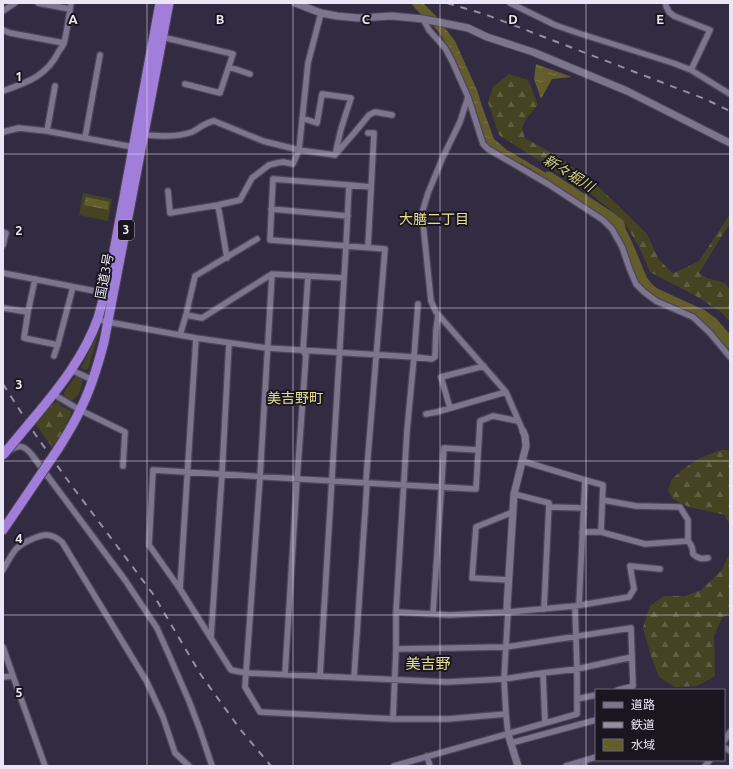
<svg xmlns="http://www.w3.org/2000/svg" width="733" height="769" viewBox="0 0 733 769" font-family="Ubuntu,'Noto Sans JP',sans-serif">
<defs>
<pattern id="forest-firs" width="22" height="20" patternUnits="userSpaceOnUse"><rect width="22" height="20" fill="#464323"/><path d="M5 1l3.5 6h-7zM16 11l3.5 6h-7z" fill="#615e44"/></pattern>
<pattern id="water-ripples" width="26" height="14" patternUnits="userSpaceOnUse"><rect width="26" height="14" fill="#625d2a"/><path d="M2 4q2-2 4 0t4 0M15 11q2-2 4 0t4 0" fill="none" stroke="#79744a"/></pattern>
</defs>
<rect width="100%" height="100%" fill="#332b42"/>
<path fill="#464323" d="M83 193 112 199 108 221 79 215Z
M100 329 88 369 87 370 82 369 81 367 84 362Z
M77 377 82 380C83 387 79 396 73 400 68 399 63 398 64 392L74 378Z"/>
<path fill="url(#forest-firs)" d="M509 74 528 80 538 105 526 119 522 128 525 138 559 157 601 189 647 234 659 260 673 273 685 268 699 261 730 214V223L699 273 707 278 725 283 730 290V322L721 312 694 295 650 272 639 247 623 220 586 190 499 135 488 102 493 87Z
M57 402 59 403 61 406 71 411V414L62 434 52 447 35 423 54 403Z
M721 450H730V526L725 515 689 507 673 499 668 490 672 479 683 469 700 458Z
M730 552V614L722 618 714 636 715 676 697 686 675 687 659 677 652 659 643 628 650 606 664 596H685L701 590 722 570Z"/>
<path fill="url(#water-ripples)" d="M411 3H423L436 16 455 41 477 90 482 106 494 139 507 150 563 183 560 187 521 163 519 164 488 146 485 139C473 105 462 68 442 37 434 24 420 16 411 3Z
M536 64 572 77 552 79 541 99 534 79Z
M86 197 109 202 108 210 84 205Z"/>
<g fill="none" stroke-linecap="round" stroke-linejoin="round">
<path stroke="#625d2a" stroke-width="11" d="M549 177 607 215 619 224 621 232 627 244 642 280 648 288 654 293 702 315 713 323 730 343"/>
<g stroke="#4d4659" stroke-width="8">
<path id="minor" d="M38 3 70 9
M510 3 555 25 578 33 673 63 691 70 730 94
M666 3V6L669 12 674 16 710 30 691 70
M3 11 15 3
M423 19 429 30 445 48 452 61 468 97 483 144 488 149 548 184 603 220 612 229 622 247 630 270 636 284 644 292 656 301 693 317 710 333 730 357
M3 30 10 33 64 43
M162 37 233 54 220 93 185 84
M229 67 250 74
M3 91C28 82 47 76 59 51 61 48 63 46 64 43 67 32 69 15 71 3
M468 97 460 122 443 157 428 193 422 213 431 301 436 312 506 392 523 431
M47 131 55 86
M3 132 19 128 47 131 133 147
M368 133H374L368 247
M141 134C156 137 178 137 192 132 200 128 204 123 214 121L263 141 299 150 335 155 341 129 351 98 322 94 317 123 302 118
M85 138 100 55
M335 155 355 132 369 115 375 112 392 115
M349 185 371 187
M168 191 170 213 218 205 240 200 252 178 269 165 277 163 283 162 293 164 299 150 308 63 321 13
M218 205 227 258
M271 209 348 216
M3 232 6 233 3 245
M3 273 105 293
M272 274 260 477 245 687 260 712 393 719H448L506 714
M35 279 28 312 24 338 58 345
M3 308 28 312
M186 315 202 318 272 274 344 278
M97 319 108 322 196 338 267 348 414 357 432 359 435 357 436 330 438 315
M180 335 186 315 195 276 257 239
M54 356 58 344 73 287
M71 370 93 380
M53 394 80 410 125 432 123 466
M450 408 441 377 484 366
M426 414 437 412 506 392
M518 421 493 416 480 421 476 489 367 483 153 470 149 545 180 589 231 670 246 673 447 682 504 679 543 673 577 669 632 657
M9 451C19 444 24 445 32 455L125 580 157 628 169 655 189 701 200 730 212 766
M522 461 585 480 579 605
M514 494 549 503 544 609
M603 500 636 506 680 507 688 520V541C692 545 693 548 693 554 698 559 702 559 708 558
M550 507 584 508
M582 532H601L603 485 585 480
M601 532 645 544 688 541
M3 570C7 563 11 555 16 549 20 545 25 542 30 540 43 534 50 532 62 542L147 682 163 717 175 753 189 766
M509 580 472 578 476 527 513 512
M180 589 196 338
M396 612 450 615 508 612 575 606 629 597 634 589 630 566 660 569
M433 614 444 448 478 450
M211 637 222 474 229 343
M3 647 13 676
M396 649 506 647 631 628 633 686 618 690
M543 673 545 723
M285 674 297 479 306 355 303 351 308 276
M320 676 346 246 349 185 273 179 270 240 385 249 366 480 367 483 354 678
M3 677 13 676 45 766
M577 699 596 695
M393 719 396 649V612L407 431 414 357 418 304
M508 734 506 714 504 679 508 612
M724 741 730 732
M511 743 596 720
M724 747 730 751
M427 756 430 766
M394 766 577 714V669L575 606
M566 766 583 761
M585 766 583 761 596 757
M705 766 710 760"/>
</g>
<g stroke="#4d4659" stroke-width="9">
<path id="tertiary" d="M295 3 321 13 337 16 358 18 392 16 423 19 468 28 487 37 533 52 627 91 730 143
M508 612 507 607 514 494 526 446 525 436 523 431
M508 734 518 766"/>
</g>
<g stroke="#4d4659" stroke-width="11">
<path id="trunk" d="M33 419C59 388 84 357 98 318 103 301 107 284 111 267L160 3
M58 449C66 436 74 424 80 410 91 389 98 365 104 342L169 3
M3 530 41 474"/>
</g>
<use href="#minor" stroke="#7d748e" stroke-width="5.5"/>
<use href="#tertiary" stroke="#7d748e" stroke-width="7"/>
<use href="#trunk" stroke="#a27edb" stroke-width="9"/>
<path stroke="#958fa1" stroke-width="2" stroke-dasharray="7 7" stroke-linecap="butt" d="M447 3 487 15 705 99 730 111
M3 384 35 434 66 478 153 594 201 675 240 729 271 766"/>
<g stroke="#4d4659" stroke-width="11" stroke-linecap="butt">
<path id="trunk-bridge" d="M3 455 33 419
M41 474 58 449"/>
</g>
<use href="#trunk-bridge" stroke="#a27edb" stroke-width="9"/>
</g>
<path fill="none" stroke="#ebe6f5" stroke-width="1" stroke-opacity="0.55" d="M147 3V766M293 3V766M440 3V766M586 3V766M3 154H730M3 308H730M3 461H730M3 615H730"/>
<g text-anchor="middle" stroke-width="4" stroke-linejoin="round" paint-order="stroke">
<rect fill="#191620" stroke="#aca8b5" stroke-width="1" x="118" y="220" width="16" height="20" rx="3"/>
<g font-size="12" font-weight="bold" fill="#ebe6f5">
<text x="126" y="234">3</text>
</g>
<g font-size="13" fill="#ebe6f5" stroke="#191620">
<text transform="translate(104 276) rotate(-79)" y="5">国道3号</text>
</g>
<g font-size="14" font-style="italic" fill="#d7cf7f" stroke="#191620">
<text transform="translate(569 173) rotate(32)" y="5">新々堀川</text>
</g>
<g font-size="14" fill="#e8e091" stroke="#191620">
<text x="434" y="224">大膳二丁目</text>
<text x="295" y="403">美吉野町</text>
</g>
<g font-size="15" fill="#e8e091" stroke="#191620">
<text x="428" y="669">美吉野</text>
</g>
</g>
<g font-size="13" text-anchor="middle" font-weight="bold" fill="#ebe6f5" stroke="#191620" stroke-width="4" stroke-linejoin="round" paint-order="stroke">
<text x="73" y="24">A</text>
<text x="220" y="24">B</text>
<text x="366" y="24">C</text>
<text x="513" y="24">D</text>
<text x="660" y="24">E</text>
<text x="19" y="81">1</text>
<text x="19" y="235">2</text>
<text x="19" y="389">3</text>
<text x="19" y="543">4</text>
<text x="19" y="697">5</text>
</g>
<rect width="733" height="769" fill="none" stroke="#ebe6f5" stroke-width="8"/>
<rect x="595" y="689" width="130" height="72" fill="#191620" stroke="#6d6975"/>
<rect x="603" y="702" width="20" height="6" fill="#7d748e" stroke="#6d6975"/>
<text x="631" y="709" font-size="12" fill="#ebe6f5">道路</text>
<rect x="603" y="722" width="20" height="6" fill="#958fa1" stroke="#6d6975"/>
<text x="631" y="729" font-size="12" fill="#ebe6f5">鉄道</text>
<rect x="603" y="739" width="20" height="12" fill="url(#water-ripples)" stroke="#6d6975"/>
<text x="631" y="749" font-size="12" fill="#ebe6f5">水域</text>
</svg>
